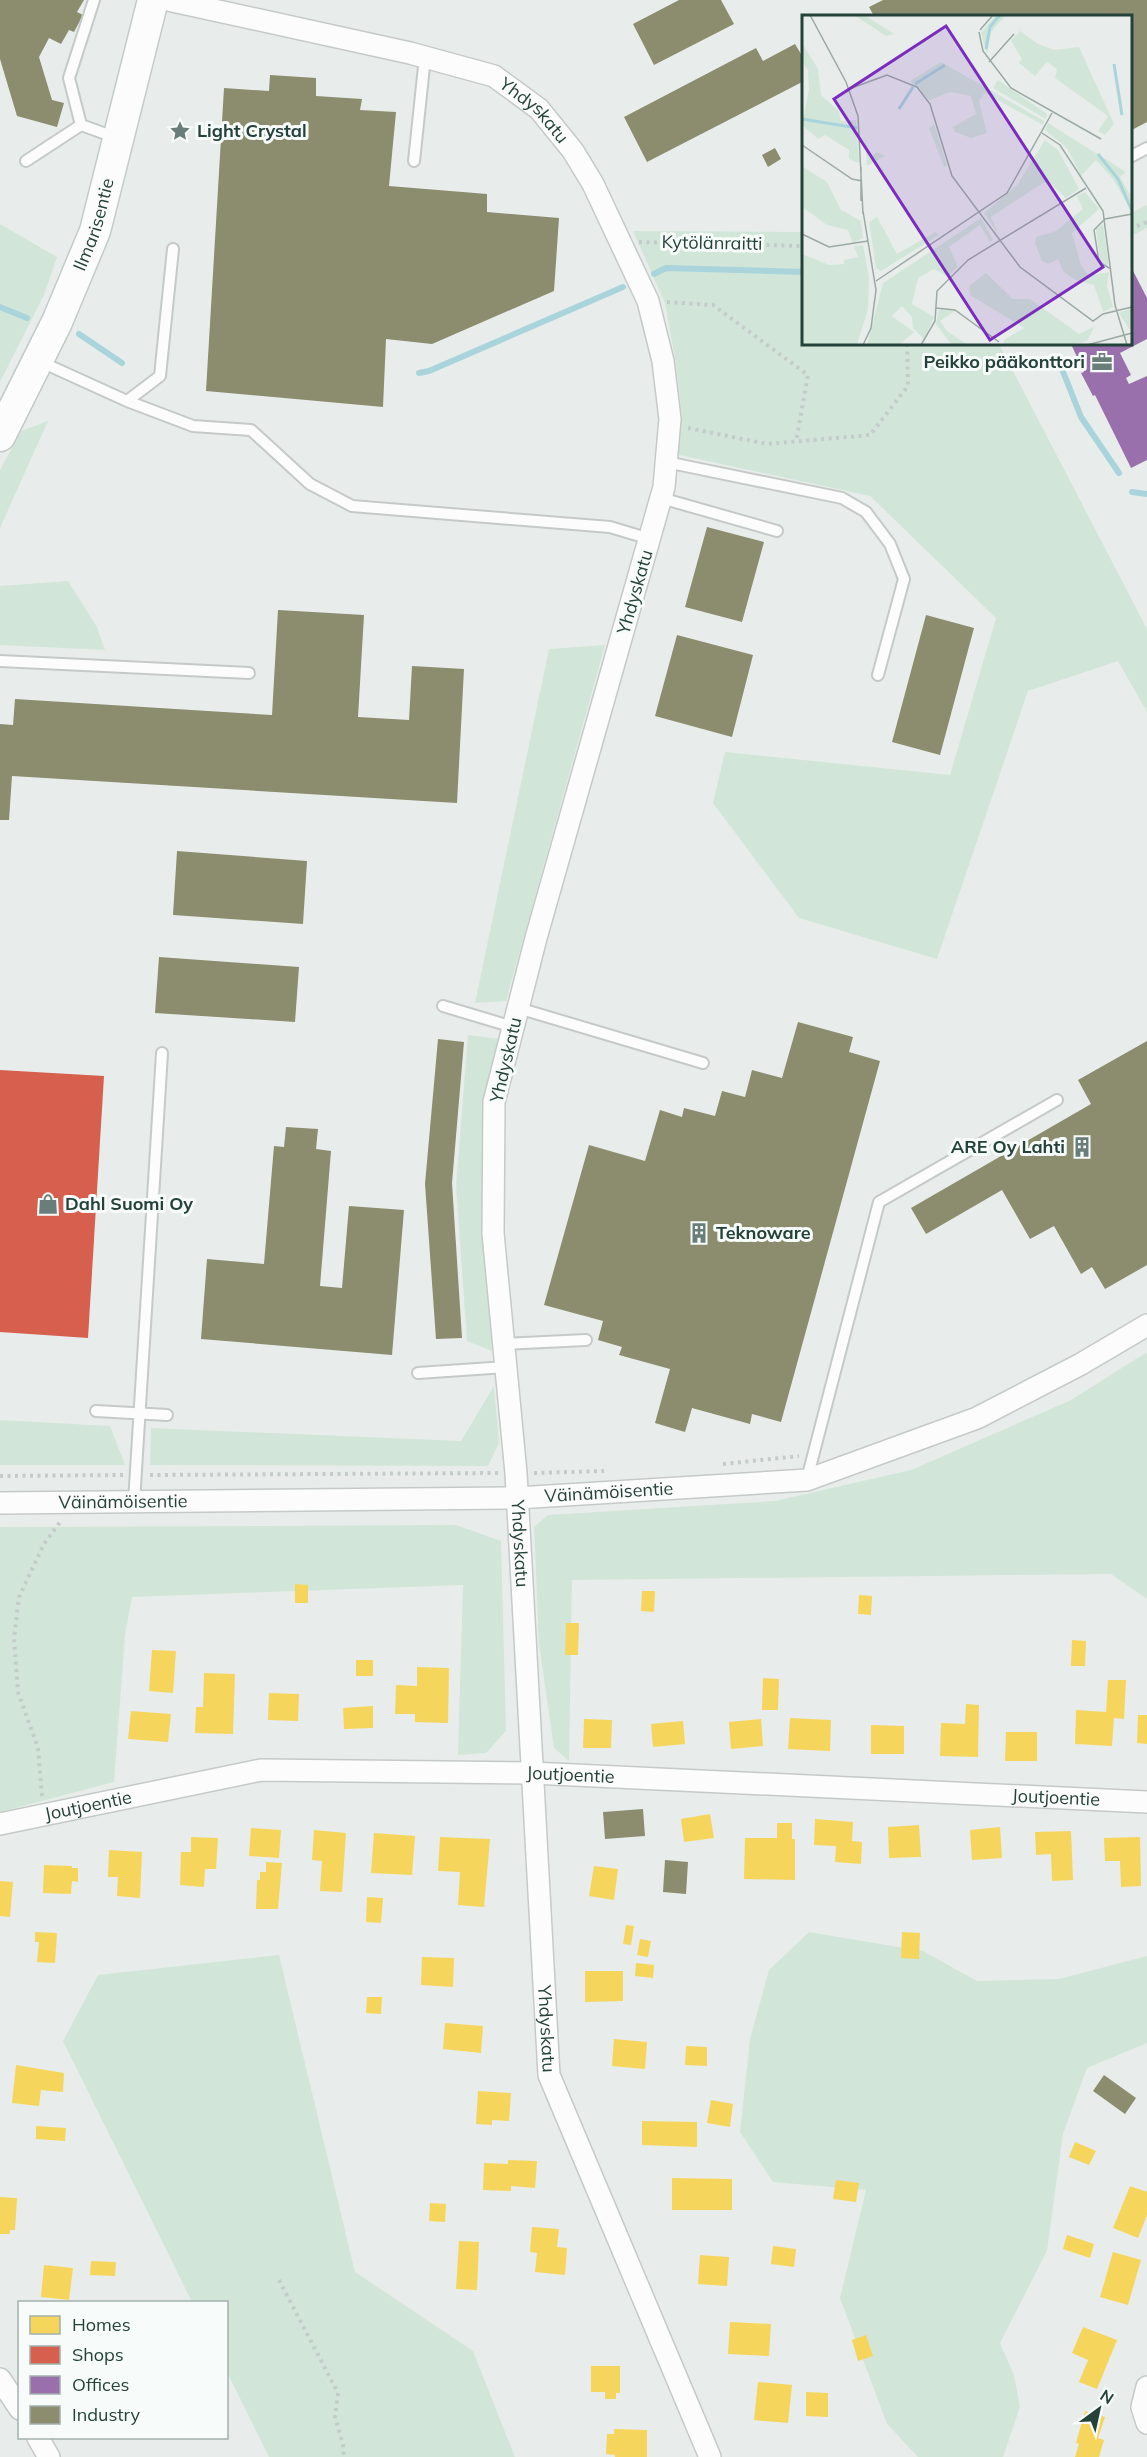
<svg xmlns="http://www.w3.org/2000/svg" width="1147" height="2457" viewBox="0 0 1147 2457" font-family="Mulish,sans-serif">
<rect width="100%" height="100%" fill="#e8edeb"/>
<path fill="#d1e6d8" d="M1147 205V228L1131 236V213Z
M0 224 57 257 44 295 0 382Z
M633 231 803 232 804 344H999L1147 629V712L1118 661 1028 691 937 959 799 918 713 803 725 752 950 775 996 618 870 496 675 454 682 417 676 364 665 303Z
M48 421 0 528V470L21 431Z
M68 581 97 627 105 650 0 645V586Z
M605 645 506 1001 475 1003 549 649Z
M468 1035 500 1039 485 1235 492 1351 467 1341 456 1186Z
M1147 1352V1599L1111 1574 572 1580 569 1761 554 1748 539 1644 534 1527 548 1515 775 1501 911 1470 1071 1400Z
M494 1386 499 1443 488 1466 150 1465 151 1428 461 1441Z
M0 1420 110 1426 125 1465H0Z
M456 1525 501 1541 506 1731 486 1753 458 1755 463 1585 132 1597 125 1635 114 1782 0 1812V1527Z
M809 1932 923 1951 977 1981 1059 1979 1147 1956V2043L1087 2068 1063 2134 1047 2251 1000 2343 1014 2375 1020 2407 1003 2457H918L887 2424 840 2298 866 2190 773 2182 740 2132 750 2039 769 1970Z
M279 1955 355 2272 473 2351 515 2457H269L227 2372 226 2302H192L63 2041 98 1975Z"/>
<path fill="#f6d55c" d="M295 1584 308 1585V1603H295Z
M642 1591H655L654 1612 641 1611Z
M859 1595 872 1596 871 1615 858 1614Z
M566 1623H579L578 1655H565Z
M1072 1640 1086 1641 1085 1666H1071Z
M152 1650 176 1651 173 1693 149 1691Z
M356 1660H373V1676H356Z
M417 1667 449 1668 448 1723 415 1722V1714H395L396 1685 417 1686Z
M204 1673 235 1674 233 1734 195 1733 196 1707H203Z
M763 1678 779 1679 778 1710H762Z
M1108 1680H1126L1124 1719 1114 1718 1112 1746 1075 1744 1076 1710 1106 1712Z
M269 1693 299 1694 298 1721 268 1720Z
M966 1704 979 1705 978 1757 940 1756 941 1723 965 1724Z
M373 1706V1728L344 1729 343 1708Z
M131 1711 171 1714 168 1742 128 1739Z
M1138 1715H1147V1744L1137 1743Z
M790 1718 831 1720 830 1751 788 1749Z
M584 1719 612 1720 611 1748H583Z
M761 1719 763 1746 731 1749 729 1722Z
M683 1721 685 1744 653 1747 651 1724Z
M871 1725 904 1726V1754H871Z
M1006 1732H1037V1761H1005Z
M710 1814 714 1838 684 1842 681 1819Z
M815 1819 853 1822 852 1841 862 1842 861 1864 835 1862 836 1846 814 1845Z
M777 1823H792V1839H795V1880L744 1879 745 1838H777Z
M919 1825 921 1857 889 1858 888 1827Z
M1000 1827 1002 1858 972 1860 970 1830Z
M251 1828 281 1830 279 1858 249 1856Z
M314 1830 346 1833 342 1892 320 1891 322 1861 312 1860Z
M1071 1831 1073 1880 1052 1881 1051 1854 1036 1855 1035 1832Z
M374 1833 415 1836 412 1875 371 1873Z
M191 1837 218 1838 216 1869H205L204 1887 180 1885 181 1852H191Z
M440 1837 490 1839 484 1907 458 1905 460 1872 438 1871Z
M1140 1837 1141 1886 1121 1887 1120 1861H1105L1104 1838Z
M109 1850 142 1852 140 1898 117 1896 118 1877H108Z
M266 1862 282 1863 278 1909H256L257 1880H260V1872H266Z
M44 1865 72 1866V1868H78V1882L72 1881 71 1894 43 1893Z
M594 1866 618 1869 614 1900 589 1896Z
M0 1881 13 1882 10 1917 0 1916Z
M367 1897 383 1898 381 1923 366 1922Z
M626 1925 634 1926 631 1945 623 1944Z
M35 1932 57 1933 55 1963 37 1962 39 1942H35Z
M902 1932 920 1933 919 1959 901 1958Z
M640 1939 651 1941 648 1957 637 1955Z
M422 1957 454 1958 453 1987 421 1985Z
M636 1963 654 1965 653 1978 635 1976Z
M585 1971H623V2001L585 2002Z
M367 1997H382L381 2014 366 2013Z
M445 2023 483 2026 481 2053 443 2049Z
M614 2039 647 2042 645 2069 612 2066Z
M686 2046 707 2047V2066L685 2065Z
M16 2065 64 2073 63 2092 41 2090 39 2106 12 2103Z
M478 2091 511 2093 509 2121 492 2120V2125L476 2124Z
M711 2100 733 2104 730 2127 707 2123Z
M642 2121 697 2122V2147L642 2145Z
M36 2126 66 2128 65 2141 36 2139Z
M1075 2142 1096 2151 1089 2165 1069 2157Z
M508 2160 537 2161 535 2188 511 2186V2191L483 2190 484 2163 508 2164Z
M672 2178 732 2179V2210H672Z
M836 2180 859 2183 856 2202 833 2199Z
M1130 2186 1147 2192V2215L1138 2238 1113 2228Z
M0 2197 17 2198 15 2230H10V2234H0Z
M430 2203 446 2204 445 2222 429 2221Z
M532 2227 559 2229 557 2247 567 2248 565 2275 535 2272 537 2253 530 2252Z
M1067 2235 1094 2244 1090 2258 1063 2249Z
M459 2241 479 2242 477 2290 456 2289Z
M773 2246 796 2249 794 2267 771 2264Z
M1113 2252 1141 2260 1128 2305 1100 2297Z
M700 2255 729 2257 727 2286 698 2284Z
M91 2261 116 2262 115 2276 90 2275Z
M44 2265 73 2268 69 2300 41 2297Z
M730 2322 771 2324 769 2356 728 2354Z
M1083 2327 1117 2340 1097 2389 1079 2382 1088 2360 1072 2353Z
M866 2335 873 2356 858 2361 852 2340Z
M591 2366H620V2393H616V2399H605V2392H591Z
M758 2382 792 2385 788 2423 754 2420Z
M806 2392 828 2393V2417L806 2416Z
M1085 2411 1105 2417 1098 2438 1104 2440 1099 2457H1075L1079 2444 1076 2443Z
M614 2429 647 2430V2457H615V2455L606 2454 607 2434H614Z"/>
<path fill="#d6604d" d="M0 1070 104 1076 88 1338 0 1332Z"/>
<path fill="#9970ab" d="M1130 265 1147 298V339L1120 353 1131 375 1126 378 1129 384 1147 376V460L1131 468 1095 395 1093 396 1081 373 1084 372 1071 344H1130Z"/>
<path fill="#8c8c6e" d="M0 0H84L77 12 83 15 74 32 69 30 61 44 49 38 39 57 52 100 64 103 57 127 17 116 0 59Z
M679 0H721L734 24 654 65 633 24Z
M883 0H1147V122L1130 131V16H874L869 7Z
M795 44 804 59V81L647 162 624 117 756 48 763 61Z
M270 75 316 78V96L362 99 360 110 396 112 389 186 487 194V212L559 218 554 291 432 344 386 339 383 407 206 391 224 88 269 91Z
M775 148 781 159 768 167 762 155Z
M707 527 764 542 742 622 685 607Z
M278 610 364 615 358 717 409 720 412 666 464 669 457 803 12 776 9 820H0V724L13 725 15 699 272 715Z
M926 615 974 628 940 755 892 742Z
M677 635 753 655 732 737 655 716Z
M177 851 307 861 303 924 173 915Z
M159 957 299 967 295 1022 155 1013Z
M798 1022 853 1037 849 1052 880 1061 781 1422 752 1414 750 1424 692 1408 685 1432 655 1423 670 1369 619 1355 622 1347 598 1340 603 1321 544 1305 589 1145 645 1161 660 1110 682 1117 684 1108 715 1116 722 1091 745 1097 752 1070 782 1078Z
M438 1039 464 1042 452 1183 462 1338 436 1339 425 1184Z
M1147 1041V1265L1105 1289 1092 1267 1081 1274 1054 1226 1030 1239 1002 1190 926 1234 911 1208 1091 1104 1078 1080Z
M286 1127 318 1129 316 1149 331 1151 320 1286 342 1288 349 1206 404 1210 392 1355 201 1339 207 1259 264 1264 274 1146 284 1147Z
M643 1809 645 1836 605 1839 603 1812Z
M665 1860 688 1862 686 1894 663 1892Z
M1104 2075 1136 2098 1125 2114 1093 2091Z"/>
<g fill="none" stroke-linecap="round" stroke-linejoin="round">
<path stroke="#a9d4db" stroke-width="6" d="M654 274 666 268 804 272
M0 307 27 318
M79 334 122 363
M1060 364 1081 417 1119 473
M419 373 429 371 623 287
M1132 492 1147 494"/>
<g stroke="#c5cac8" stroke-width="14">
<path id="lane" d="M81 125 69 78 94 0
M1130 157 1147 148
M26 161 81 125 117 138
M414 161 425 57
M39 361 127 401 160 376 173 249
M127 401 193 426 251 430 310 484 352 506 610 527 650 539
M666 462 842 498 866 512 890 544 904 579 878 675
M661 498 777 531
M0 661 249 673
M443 1006 513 1027
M518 1008 703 1063
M504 1344 586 1340
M418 1373 506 1367
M96 1411 167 1415
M807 1479 879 1202 1057 1100
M134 1502 162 1053"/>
</g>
<g stroke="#c5cac8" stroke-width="24">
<g id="street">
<path id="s1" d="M168 0 410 53 494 76 539 109 573 151 593 184 648 301 663 361 670 419 664 487 536 938 494 1102 493 1233 516 1473 549 2075 710 2457"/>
<path id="s2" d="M0 1503 517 1498 807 1480 977 1418 1081 1364 1147 1325"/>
<path id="s3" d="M0 1824 261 1770 532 1773 1147 1802"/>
<path d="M0 2379 20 2409"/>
<path d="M1147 2387 1142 2407 1147 2423"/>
<path d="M38 2438 49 2457"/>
</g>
</g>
<g stroke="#c3cbc8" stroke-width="33">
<g id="secondary">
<path id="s4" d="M0 436 57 322 95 231 153 0"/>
</g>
</g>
<path stroke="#c3ccca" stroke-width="4" stroke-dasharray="3 4.5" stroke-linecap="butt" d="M1130 229 1147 222
M639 242 804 246
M667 302 713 305 808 375 796 442
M688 428 767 444 870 435 908 386 907 344
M723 1464 799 1456
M534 1473 604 1471
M150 1475 499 1473
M0 1476 124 1475
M42 1796 38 1748 18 1692 14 1638 19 1597 44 1544 60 1522
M279 2280 338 2393 335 2417 343 2445 344 2457"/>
<use href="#lane" stroke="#fcfcfc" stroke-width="10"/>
<use href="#street" stroke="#fcfcfc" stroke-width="21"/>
<use href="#secondary" stroke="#fcfcfc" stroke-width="30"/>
</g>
<defs>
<g id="sight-bare" transform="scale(1.62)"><path d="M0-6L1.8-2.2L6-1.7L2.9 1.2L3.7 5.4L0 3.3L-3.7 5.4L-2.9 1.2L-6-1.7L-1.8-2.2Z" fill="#697e78" stroke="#f7fbf9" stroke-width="2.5" paint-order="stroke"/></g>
<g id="office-bare" transform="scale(1.62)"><path d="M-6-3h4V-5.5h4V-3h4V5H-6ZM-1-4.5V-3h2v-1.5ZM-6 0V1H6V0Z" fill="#697e78" stroke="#f7fbf9" stroke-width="2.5" paint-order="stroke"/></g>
<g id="building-bare" transform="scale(1.62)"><path d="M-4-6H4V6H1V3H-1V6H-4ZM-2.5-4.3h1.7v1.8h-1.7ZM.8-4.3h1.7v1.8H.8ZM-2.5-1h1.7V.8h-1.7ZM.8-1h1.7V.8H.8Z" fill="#697e78" stroke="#f7fbf9" stroke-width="2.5" paint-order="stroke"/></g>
<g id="shop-bare" transform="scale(1.62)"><path d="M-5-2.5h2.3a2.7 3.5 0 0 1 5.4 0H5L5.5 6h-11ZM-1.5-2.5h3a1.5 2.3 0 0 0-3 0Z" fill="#697e78" stroke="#f7fbf9" stroke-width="2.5" paint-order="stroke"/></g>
</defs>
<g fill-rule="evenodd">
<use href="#sight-bare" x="180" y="131"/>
<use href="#office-bare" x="1102" y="362"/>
<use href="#building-bare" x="1082" y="1147"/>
<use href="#shop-bare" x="48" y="1204"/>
<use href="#building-bare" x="699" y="1233"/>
</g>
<g text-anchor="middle" stroke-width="6" stroke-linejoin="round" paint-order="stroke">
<g font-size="18" fill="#24423a" stroke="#f7fbf9">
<text dy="6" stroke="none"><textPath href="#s1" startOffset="388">Yhdyskatu</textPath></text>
<text dy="6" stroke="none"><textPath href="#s4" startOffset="232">Ilmarisentie</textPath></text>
<text transform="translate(712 243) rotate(1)" y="6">Kytölänraitti</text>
<text transform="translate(635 592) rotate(-74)" y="6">Yhdyskatu</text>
<text transform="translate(506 1060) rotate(-77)" y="6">Yhdyskatu</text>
<text dy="6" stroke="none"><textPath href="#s2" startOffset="609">Väinämöisentie</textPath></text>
<text dy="6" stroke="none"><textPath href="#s2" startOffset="123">Väinämöisentie</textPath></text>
<text dy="6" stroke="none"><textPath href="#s1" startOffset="1882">Yhdyskatu</textPath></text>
<text dy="6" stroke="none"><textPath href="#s3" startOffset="576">Joutjoentie</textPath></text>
<text dy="6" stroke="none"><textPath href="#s3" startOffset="1062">Joutjoentie</textPath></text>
<text dy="6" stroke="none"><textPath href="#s3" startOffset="90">Joutjoentie</textPath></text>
<text dy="6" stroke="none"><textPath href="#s1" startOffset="2368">Yhdyskatu</textPath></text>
</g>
<g font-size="18" font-weight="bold" fill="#24423a" stroke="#f7fbf9" text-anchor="start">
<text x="197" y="137">Light Crystal</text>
<text x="1085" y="368" text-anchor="end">Peikko pääkonttori</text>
<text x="1065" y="1153" text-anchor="end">ARE Oy Lahti</text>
<text x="65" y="1210">Dahl Suomi Oy</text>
<text x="716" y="1239">Teknoware</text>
</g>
</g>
<g transform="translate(802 15)">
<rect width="330" height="330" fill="#e8edeb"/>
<path d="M52 0H62L92 19 84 21ZM194 0H204L189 17 185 39 179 18ZM218 16 236 29 252 35 277 32 312 109 303 120 296 116 306 101 253 63 255 54 245 47 233 61 217 48 220 44 209 26ZM0 28 16 54 19 80 37 96 39 106 54 105 57 148 47 144V135L23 120 16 124 0 110 7 74 6 55 0 47ZM139 47 242 106 241 110 183 78 177 86 185 118 169 123 153 117 151 112 174 99 169 81 149 77 127 85 108 66ZM196 65 245 99 244 104 191 73ZM246 108 324 157 318 162 330 183V197L311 164 294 145 279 161 265 133 243 115ZM132 109 145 150 142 152 127 113ZM63 122 67 143 75 137 83 141 65 151ZM243 125 256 135 277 174 264 183 248 168H241L189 202 197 220 182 198 215 170ZM0 151 25 167 39 195 59 206 61 223 51 228 46 215 25 210 0 192ZM283 177 297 194 270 218 279 250 287 261 307 257 305 271 311 292 301 297 292 270 273 265 261 256 256 244 246 249 240 246 233 228 234 222 254 216 281 194 275 181ZM75 202 95 239 133 217 137 220 79 256 74 253 67 207ZM179 203 191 225 188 227 178 210 147 232 156 251 146 262 132 254 116 263 110 289 132 302 122 324 111 313 110 302 100 291 90 301 112 317 97 330H65L81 268ZM301 209 306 244V251L298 246 294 214ZM61 230 67 262 66 294 55 330H0V239L27 250 42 249V245L56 242 52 231ZM184 258 211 284H228L277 319 293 311 285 326 270 330H202V325L222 313 168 280 167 271ZM330 293V313L327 314 317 298ZM137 294 153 296 138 306 145 316 166 330 149 329 134 309Z" fill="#d1e6d8"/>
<path fill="none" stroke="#a9d4db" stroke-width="3" d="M184 34 188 12 198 0M312 49 320 100M113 69 143 50M97 94 111 72M0 104 55 113M296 139 316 164 330 196"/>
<path fill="none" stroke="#9aa9a4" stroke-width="1.5" d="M8 0 44 67 56 101 61 199M178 15 191 0M177 17 181 36 209 73 299 124M187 47 212 19M47 74 85 60 115 72 128 89 150 161 218 252 291 306 301 299 330 292M240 118 258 130 301 196 313 290 325 330M0 130 50 164 60 166M59 186V152M61 196 74 275 69 313 61 330M0 219 27 232 66 226M309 254 297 247 292 215 303 204 330 199M74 266 205 178 250 98M134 293 153 295 197 327M119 330 133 306 135 276 166 245 284 173M285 330 330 318"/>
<path fill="#7b2cbf" fill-opacity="0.15" stroke="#7b2cbf" stroke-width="3" d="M144 11 301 252 188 325 32 84Z"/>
<rect width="330" height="330" fill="none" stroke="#24423a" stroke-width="3"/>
</g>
<rect x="18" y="2301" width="210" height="138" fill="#f7fbf9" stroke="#a3b1ad" stroke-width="1.5"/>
<rect x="30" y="2316" width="30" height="18" fill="#f6d55c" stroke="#a3b1ad" stroke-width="1.5"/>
<text x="72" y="2331" font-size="18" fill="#24423a">Homes</text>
<rect x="30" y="2346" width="30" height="18" fill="#d6604d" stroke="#a3b1ad" stroke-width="1.5"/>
<text x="72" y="2361" font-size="18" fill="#24423a">Shops</text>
<rect x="30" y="2376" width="30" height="18" fill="#9970ab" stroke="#a3b1ad" stroke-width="1.5"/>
<text x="72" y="2391" font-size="18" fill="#24423a">Offices</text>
<rect x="30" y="2406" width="30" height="18" fill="#8c8c6e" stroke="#a3b1ad" stroke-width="1.5"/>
<text x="72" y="2421" font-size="18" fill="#24423a">Industry</text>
<g transform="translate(1099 2409) rotate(33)" stroke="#f7fbf9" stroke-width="4.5" paint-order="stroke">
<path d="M0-4.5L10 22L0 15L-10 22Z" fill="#24423a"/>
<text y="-9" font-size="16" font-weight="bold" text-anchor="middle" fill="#24423a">N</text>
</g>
</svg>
